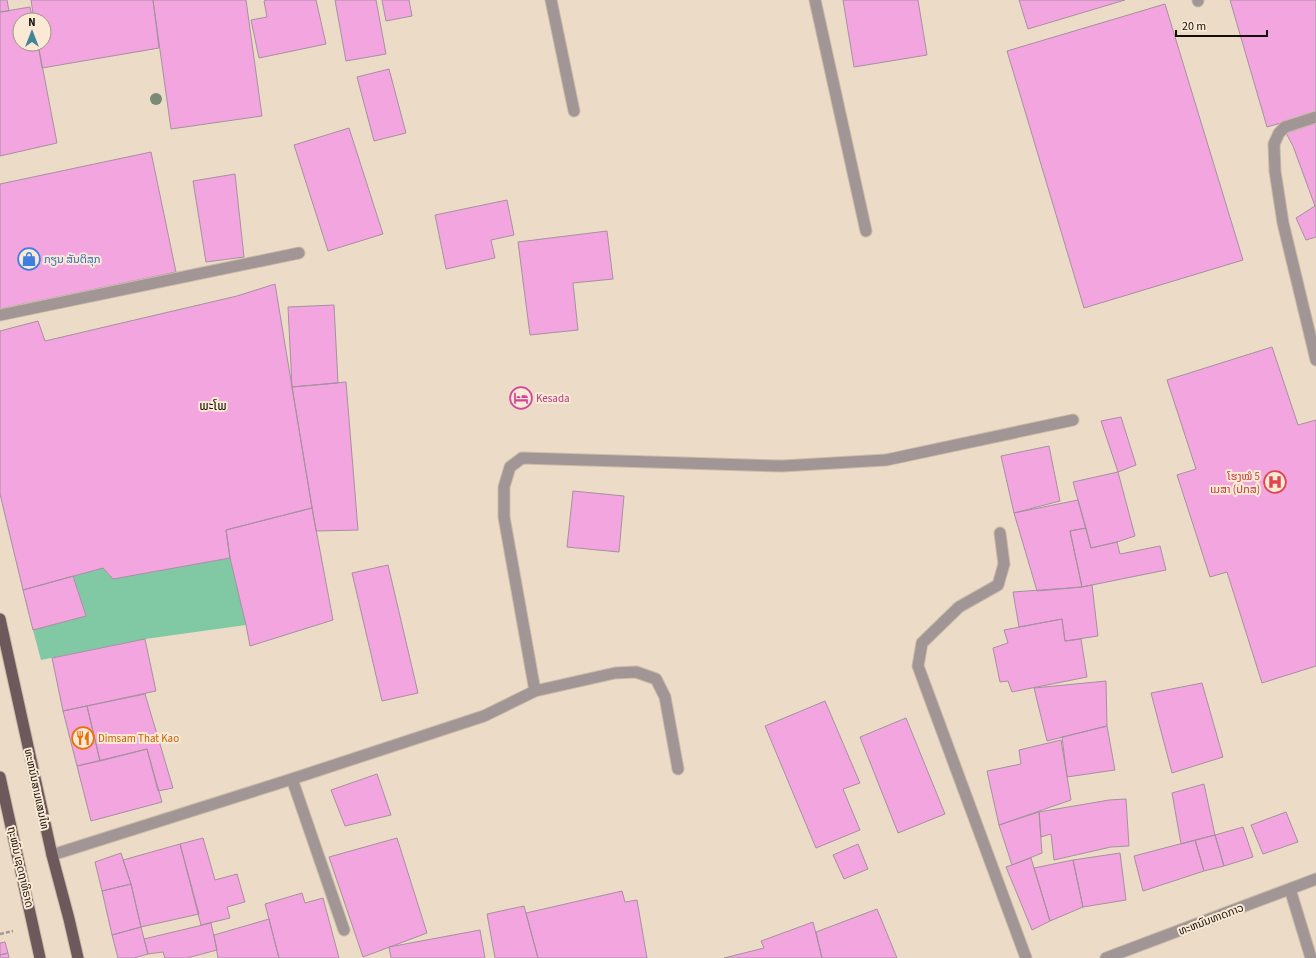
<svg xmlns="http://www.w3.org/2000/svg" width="1316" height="958" viewBox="0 0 1316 958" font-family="'Source Sans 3','Noto Sans Lao',sans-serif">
<rect width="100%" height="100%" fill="#ecdcc7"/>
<path fill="#81c8a4" d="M230 558 246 625 145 639 41 660 33 630 86 616 73 576 103 568 113 579Z"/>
<path fill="#f2a5df" stroke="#a690a0" d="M0 0H7L9 11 0 12Z
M31 0H153L159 48 42 68 38 44H44V20H34Z
M153 0H246L262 116 171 129Z
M267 0H316L326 44 259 58 251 20 267 17 264 1Z
M335 0H376L386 54 346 61Z
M382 0H409L412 16 386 21Z
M843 0H918L927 55 854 67Z
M1019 0H1125L1028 29Z
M1230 0H1316V113L1267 127Z
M1165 4 1243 260 1084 308 1007 51Z
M30 7 33 20H20V44H38L57 143 0 156V12Z
M389 69 406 133 374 141 357 77Z
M1316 123V237L1306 240 1296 218 1315 206 1293 146 1286 133Z
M349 128 383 234 328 251 294 145Z
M151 152 176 272 0 309V184Z
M235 174 244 257 206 262 193 181Z
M507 200 514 235 491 240 495 258 446 269 435 215Z
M607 231 613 279 573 283 578 330 530 335 518 242Z
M275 284 312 508 226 530 230 558 113 579 103 568 23 590 0 494V331L38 321 45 341 237 296Z
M334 305 338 383 292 387 288 307Z
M1272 347 1298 425 1316 420V666L1262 683 1227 572 1210 577 1177 475 1196 469 1167 380Z
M346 382 358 530 316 531 292 387Z
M1121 417 1136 465 1118 472 1101 421Z
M1049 446 1060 501 1014 513 1001 456Z
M1118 472 1135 536 1117 542 1091 548 1073 482Z
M573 491 624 496 619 552 567 547Z
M1078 500 1086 528 1070 531 1082 587 1037 591 1014 513Z
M312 508 333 620 250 646 246 625 230 558 226 530Z
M1086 528 1091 548 1117 542 1120 554 1160 546 1166 570 1082 587 1070 531Z
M388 565 418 693 382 701 352 573Z
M73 576 86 616 33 630 23 590Z
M1092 585 1098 636 1065 641 1062 619 1019 627 1013 592 1082 587Z
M1062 619 1065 641 1081 639 1087 677 1012 692 1008 681 1000 682 993 648 1008 643 1004 630Z
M145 639 156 691 63 711 52 658Z
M1106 681 1107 726 1047 741 1034 688Z
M1202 683 1223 757 1172 773 1151 693Z
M145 694 173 788 158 791 147 749 100 761 87 706Z
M825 701 860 783 843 789 860 830 816 848 765 726Z
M87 706 100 761 77 766 63 711Z
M906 718 945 814 898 833 860 737Z
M1107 726 1115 770 1067 777 1062 737Z
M1061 740 1071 800 999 825 987 771 1021 764 1019 750Z
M147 749 162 802 91 821 77 766Z
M377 774 391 815 345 826 331 790Z
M1204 784 1215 835 1181 844 1172 793Z
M1126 799 1129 846 1111 847 1054 860 1051 834 1041 837 1039 812 1109 800Z
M1039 812 1042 853 1012 865 999 825Z
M1286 812 1298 842 1263 854 1251 825Z
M1243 827 1253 857 1224 866 1215 835Z
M1215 835 1224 866 1204 871 1195 840Z
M203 838 215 880 237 874 245 902 227 907 230 918 201 925 180 844Z
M397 838 427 933 363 957 329 857Z
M1195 840 1204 871 1143 891 1134 856Z
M180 844 199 914 141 927 131 884 123 860Z
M858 844 868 869 844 879 833 855Z
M121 853 131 884 102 891 95 862Z
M1120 853 1126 900 1083 907 1073 860Z
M1031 858 1050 921 1032 930 1006 867Z
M1073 860 1083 907 1050 921 1034 868Z
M131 884 141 927 112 935 102 891Z
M622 891 625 902 637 900 647 958H538L526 913Z
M302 893 305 903 323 898 339 958H279L265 904Z
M524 906 538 958H495L487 914Z
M877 909 897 958H822L816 932Z
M269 919 279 958H218L214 935Z
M813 922 822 958H724L764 948 761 941Z
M211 923 217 950 187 958H165L163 952 148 954 144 939Z
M141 927 148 954 134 958H118L112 935Z
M480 930 485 958H391L389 947Z
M5 942 8 953 0 955V943Z
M8 953 9 958H0V955Z"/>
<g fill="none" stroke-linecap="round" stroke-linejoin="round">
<g stroke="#c9bba8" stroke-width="13">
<path id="service" d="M1285 127 1279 133 1274 144 1275 171 1283 223 1316 360
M0 315 299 253"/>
</g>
<g stroke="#c9bba8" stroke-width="13">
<path id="minor" d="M551 0 574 111
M815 0 866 231
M1198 0V1
M1285 127 1316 117
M1000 533 1004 564 998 585 959 607 922 643 918 666 1026 958
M535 691 615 673 636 672 656 679 665 697 678 769
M292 779 344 930
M52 855 292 779 484 716 535 691 504 517V487L510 467 522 458 782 466 886 460 1073 420
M1290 889 1311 958"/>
</g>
<g stroke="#c9bba8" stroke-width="13">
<path id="tertiary" d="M1106 958 1316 879"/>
</g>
<g stroke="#c9bba8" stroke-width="13">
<path id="primary" d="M0 619 52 855 69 919 78 958
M0 777 40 958"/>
</g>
<path stroke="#a49787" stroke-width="2.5" stroke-dasharray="4 2" stroke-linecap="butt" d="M0 934 13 931"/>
<use href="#service" stroke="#a19596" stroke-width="11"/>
<use href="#minor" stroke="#a19596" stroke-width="11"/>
<use href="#tertiary" stroke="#a19596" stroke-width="11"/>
<use href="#primary" stroke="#6d585b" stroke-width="11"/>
</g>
<circle fill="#7a8a76" cx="156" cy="99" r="6"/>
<defs>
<g id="shop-ring" transform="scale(1.15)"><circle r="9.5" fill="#fae9d4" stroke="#3f7fe0" stroke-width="1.5"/><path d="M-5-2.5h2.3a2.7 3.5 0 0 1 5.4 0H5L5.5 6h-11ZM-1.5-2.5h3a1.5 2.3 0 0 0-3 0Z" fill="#3f7fe0"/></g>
<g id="hotel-ring" transform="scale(1.15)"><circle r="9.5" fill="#fae9d4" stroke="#d1479c" stroke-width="1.5"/><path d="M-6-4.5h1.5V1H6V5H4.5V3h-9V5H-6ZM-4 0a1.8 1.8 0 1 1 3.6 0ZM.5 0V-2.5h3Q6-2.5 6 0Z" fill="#d1479c"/></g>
<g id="hospital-ring" transform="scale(1.15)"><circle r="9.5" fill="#fae9d4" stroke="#e0444e" stroke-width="1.5"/><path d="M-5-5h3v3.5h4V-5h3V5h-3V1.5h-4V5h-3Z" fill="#e0444e"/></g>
<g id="restaurant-ring" transform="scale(1.15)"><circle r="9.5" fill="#fae9d4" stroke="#e8710a" stroke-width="1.5"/><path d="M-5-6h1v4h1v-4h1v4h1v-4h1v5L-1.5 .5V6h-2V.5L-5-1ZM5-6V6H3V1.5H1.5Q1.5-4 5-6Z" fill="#e8710a"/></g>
</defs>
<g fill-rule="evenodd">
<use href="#shop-ring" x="29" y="259"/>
<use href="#hotel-ring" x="521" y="398"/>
<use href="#hospital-ring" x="1275" y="482"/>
<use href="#restaurant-ring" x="83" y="738"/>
</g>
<g text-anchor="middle" stroke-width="4" stroke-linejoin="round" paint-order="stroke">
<g font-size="11" fill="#366cbe" stroke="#fae9d4" text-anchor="start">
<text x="44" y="263">ກຽນ ສັນຕິສຸກ</text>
</g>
<g font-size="11" fill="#b23c85" stroke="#fae9d4" text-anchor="start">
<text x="536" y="402">Kesada</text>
</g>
<g font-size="11" fill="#be3a42" stroke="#fae9d4" text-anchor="end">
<text x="1260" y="480">ໂຮງໝໍ 5<tspan x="1260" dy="13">ເມສາ (ປກສ)</tspan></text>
</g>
<g font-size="11" fill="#c56008" stroke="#fae9d4" text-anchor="start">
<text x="98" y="742">Dimsam That Kao</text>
</g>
<g font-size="11" fill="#140f08" stroke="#fae9d4">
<text transform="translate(37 789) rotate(78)" y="4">ທະຫນົນສາມແສນໄທ</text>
<text transform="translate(21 867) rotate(77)" y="4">ຖະໜົນ ເຊດຖາທິຣາດ</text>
<text transform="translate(1211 919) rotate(-21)" y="4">ທະຫນົນທາດກາວ</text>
</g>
<g font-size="13" fill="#140f08" stroke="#fae9d4">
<text x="213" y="410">ພະໂພ</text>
</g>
</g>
<g transform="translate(32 32)"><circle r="19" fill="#fae9d4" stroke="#9e9282"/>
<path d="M0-3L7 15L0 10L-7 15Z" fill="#448498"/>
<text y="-6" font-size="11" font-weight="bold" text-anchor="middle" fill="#140f08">N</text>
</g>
<path d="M1176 30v6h91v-6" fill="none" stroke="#140f08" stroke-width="2"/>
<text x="1182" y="30" font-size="12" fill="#140f08" stroke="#fae9d4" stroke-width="3" paint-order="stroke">20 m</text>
</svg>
